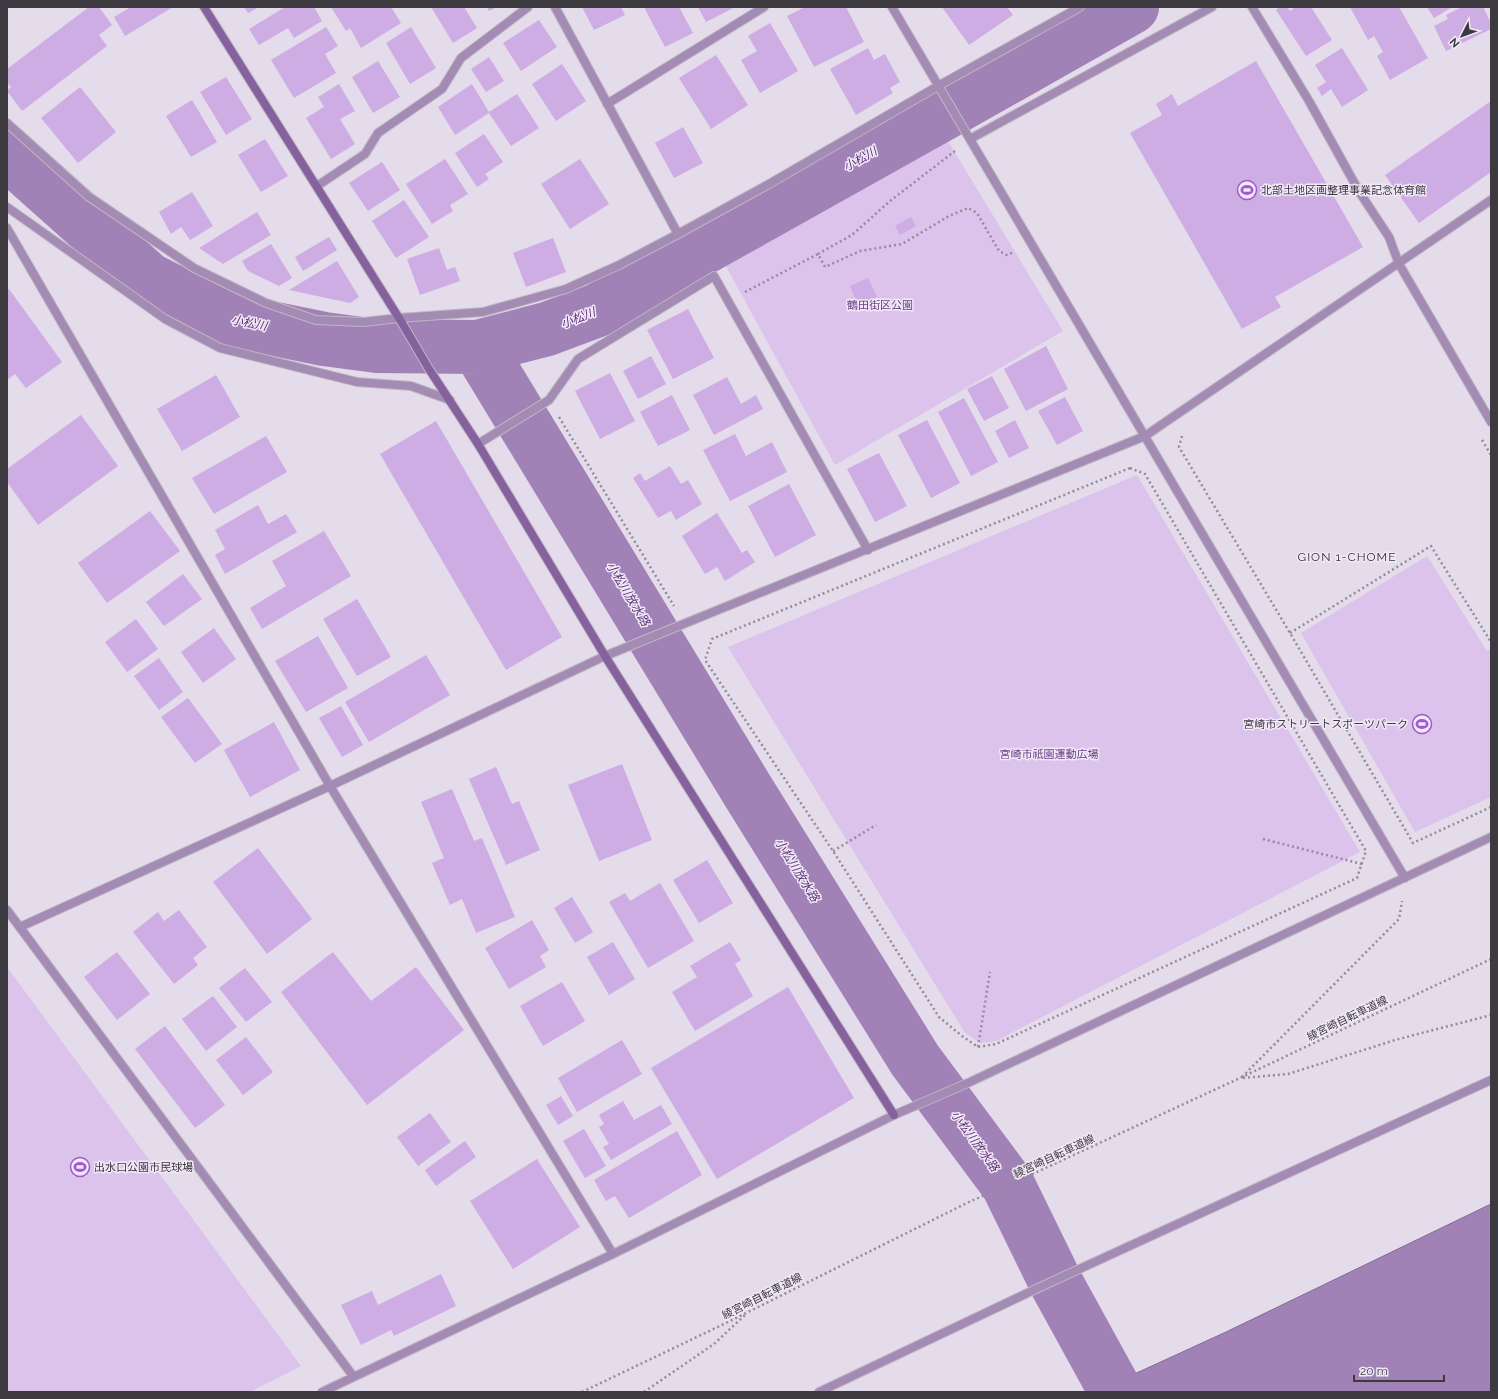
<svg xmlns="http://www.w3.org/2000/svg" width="1498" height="1399" viewBox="0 0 1498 1399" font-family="Raleway,'Noto Sans JP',sans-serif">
<rect width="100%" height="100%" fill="#e4dbeb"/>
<path fill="#dbc3ec" d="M946 138 1063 331 835 465 722 259Z
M1137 475 1360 852 996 1041 980 1043 965 1033 728 647Z
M1427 556 1487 651 1491 649V797L1415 832 1301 633Z
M7 967 301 1366 250 1392H7Z"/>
<path fill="#a182b6" stroke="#836c92" d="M1491 1204V1392H1095L1226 1332Z"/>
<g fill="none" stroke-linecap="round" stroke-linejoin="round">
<path stroke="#a182b6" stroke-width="54" d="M7 153 148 279 227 319 324 339 377 346 478 347 547 329 598 310 696 252 957 106 1132 7
M478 347 749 793 915 1060 1008 1185 1055 1281 1116 1392"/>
</g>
<path fill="#cdade3" d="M89 7H99L112 25 99 35 107 46 22 111 7 91 11 87 7 82V69Z
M131 7H173L125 36 114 17Z
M244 7H259L248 13Z
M285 7H314L322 21 294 38 288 28 259 45 249 29Z
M331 7H391L401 23 361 48 350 28 346 31Z
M431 7H464L477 28 453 43Z
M487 7H497L489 11Z
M582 7H621L625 15 594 30Z
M644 7H679L693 33 665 47Z
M698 7H735L706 22Z
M805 7H846L864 42 814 67 787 16Z
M942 7H1007L1013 15 969 45Z
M1280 7H1287L1290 11 1296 7H1311L1332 40 1306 56 1276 10Z
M1350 7H1399L1428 58 1390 80 1377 56 1383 52 1374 36 1368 40Z
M1427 7H1452L1434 18Z
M1462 7H1483L1491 23V29L1446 51 1434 26 1448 19 1446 15Z
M539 20 557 47 521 71 503 43Z
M770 23 798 71 760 93 741 60 757 51 748 36Z
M326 27 338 46 325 54 336 73 294 98 271 60Z
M411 27 436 68 410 84 386 43Z
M868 48 874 60 885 54 900 82 890 88 893 93 856 115 830 69Z
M1342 48 1368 90 1342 107 1331 89 1322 96 1317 88 1326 82 1315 65Z
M716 55 748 105 711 129 679 78Z
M489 57 504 81 486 92 471 69Z
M378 61 400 97 373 113 352 77Z
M1256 61 1363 247 1275 297 1281 307 1242 329 1130 133 1162 115 1156 104 1172 94 1178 106Z
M562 64 586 101 556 121 532 84Z
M226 77 252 119 226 135 200 92Z
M339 84 355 111 340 119 355 144 331 159 306 118 324 107 318 97Z
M472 84 489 112 517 94 539 128 511 146 489 113 455 135 438 107Z
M80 87 116 132 78 163 41 118Z
M192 100 217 142 191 157 166 116Z
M1491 101V172L1419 223 1385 175Z
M683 127 703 163 674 178 655 143Z
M484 134 503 162 485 174 489 179 477 187 455 153Z
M265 139 288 176 261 192 238 155Z
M445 159 468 194 450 205 453 211 432 224 406 184Z
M580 159 609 204 570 229 541 184Z
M382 162 400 190 368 211 349 183Z
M192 192 213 226 190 240 181 227 171 234 159 212Z
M404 200 429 237 396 258 372 221Z
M257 212 271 235 223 264 199 248Z
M911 217 916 226 900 235 895 226Z
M329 237 337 250 303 271 295 257Z
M553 238 566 272 526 287 513 253Z
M271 244 292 278 279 286 248 271 242 261Z
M439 248 447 270 455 267 460 281 420 295 407 259Z
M337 261 359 297 350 303 289 290Z
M868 278 877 297 858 305 850 286Z
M9 289 62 362 26 388 15 374 7 380V291Z
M688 309 714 358 673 379 647 330Z
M1046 346 1068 389 1026 411 1004 369Z
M651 356 666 384 638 399 623 371Z
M610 373 635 421 600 439 575 391Z
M216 375 240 417 182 451 157 409Z
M992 376 1009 408 984 421 967 389Z
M727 377 741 404 756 395 763 409 714 435 693 395Z
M672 395 690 430 658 446 640 412Z
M1065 397 1083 431 1057 445 1038 411Z
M964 398 998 462 971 476 938 412Z
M81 415 118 466 38 525 7 482V469Z
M927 420 960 483 931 498 898 435Z
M1015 420 1029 448 1009 458 995 431Z
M436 421 562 637 506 670 380 454Z
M735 434 746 456 772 442 787 472 730 501 703 450Z
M266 436 287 472 214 514 192 478Z
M879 453 907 506 875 522 847 469Z
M670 466 681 484 688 480 702 504 676 520 671 511 658 518 633 478 640 473 645 481Z
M789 484 816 535 775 557 748 506Z
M258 505 268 524 286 514 297 532 225 574 215 555 225 549 215 530Z
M150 511 180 551 107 603 78 563Z
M717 513 742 553 747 550 755 562 725 581 717 567 705 574 682 536Z
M324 531 351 576 262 629 250 608 286 586 272 561Z
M183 574 202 599 164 626 146 602Z
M357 599 391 657 357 676 323 619Z
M136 619 158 649 127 672 105 642Z
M214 628 236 659 203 683 181 652Z
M318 636 348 688 306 712 275 661Z
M426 655 450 695 369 742 345 702Z
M159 658 183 692 159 710 134 676Z
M188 698 222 744 195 763 161 717Z
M341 706 363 745 342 757 319 718Z
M274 722 300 770 250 797 224 750Z
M622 764 652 840 599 861 568 785Z
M496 767 512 804 519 801 540 850 506 865 469 779Z
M452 789 474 841 482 838 515 917 476 933 462 899 450 905 432 863 444 858 421 802Z
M258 848 312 919 267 954 213 882Z
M707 860 733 903 699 923 673 880Z
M660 883 694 941 648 968 609 902 625 893 630 901Z
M572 897 593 932 575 943 554 908Z
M179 910 207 947 193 958 198 965 174 984 133 932 158 912 164 921Z
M532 920 549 950 540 956 546 967 509 989 485 948Z
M613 942 635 979 609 995 587 957Z
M730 942 741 960 735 964 753 996 695 1031 672 992 697 977 690 966Z
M117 952 150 994 117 1020 84 977Z
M333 952 371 1001 416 967 464 1030 367 1105 281 992Z
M245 968 272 1002 246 1022 219 988Z
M562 982 585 1021 543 1046 520 1006Z
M788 987 854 1098 717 1179 651 1068Z
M213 996 237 1027 206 1051 182 1019Z
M165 1026 225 1105 195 1128 135 1049Z
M246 1037 273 1072 243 1095 216 1060Z
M622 1040 642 1074 577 1112 558 1078Z
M561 1096 573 1116 558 1125 546 1105Z
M623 1101 634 1120 661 1105 672 1124 611 1160 603 1147 609 1144 599 1127 604 1124 599 1115Z
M430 1113 451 1142 418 1166 397 1137Z
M584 1129 606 1166 585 1178 563 1141Z
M677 1131 702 1175 629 1218 615 1196 606 1201 594 1180Z
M465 1141 476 1157 436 1186 425 1170Z
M537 1159 580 1227 513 1269 470 1201Z
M441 1274 456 1306 394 1336 391 1330 361 1345 341 1305 372 1291 378 1305Z"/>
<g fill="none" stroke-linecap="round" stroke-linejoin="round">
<g stroke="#bfb7c5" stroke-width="10">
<path id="street" d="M555 7 678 234
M892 7 1405 878
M1252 7 1309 101 1360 193 1389 237 1399 264 1491 422
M607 104 764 7
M7 123 88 196 194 268 266 303 316 320 363 322 399 318 483 312 566 289 619 265 678 234 769 184 938 86 1080 7
M970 139 1212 7
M317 186 365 154 378 133 442 89 461 58 528 7
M7 207 165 319 220 348 357 382 411 386 450 400
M7 228 330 786 613 1254
M478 444 549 400 578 359 714 276 868 550
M7 910 353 1376
M20 927 330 786 605 656 1145 436 1491 200
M322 1392 613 1254 894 1115 970 1082 1491 837
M819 1392 1038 1288 1491 1080"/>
</g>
<g stroke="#bfb7c5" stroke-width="10">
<path id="secondary" d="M204 7 399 318 429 369 478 444 605 656 894 1115"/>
</g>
<path stroke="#938c98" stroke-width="2.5" stroke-dasharray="2 3" stroke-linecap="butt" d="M818 254 852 235 890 201 955 151
M745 292 818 254 825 267 860 251 902 244 949 216 968 208 977 213 999 251 1007 255 1014 252
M559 417 674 606
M1182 436 1179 447 1290 633 1413 843 1491 807
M1482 440 1491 455
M1130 468 1145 474 1366 851 1357 878 996 1044 978 1047 962 1036 939 1017 833 851 705 660 712 639Z
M1290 633 1431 546 1491 642
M1263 839 1362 864
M833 851 876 825
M978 1047 990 972
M1242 1077 1399 919 1402 901
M1243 1078 1288 1074 1395 1040 1491 1015
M582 1392 726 1323 971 1201 1026 1177 1240 1078 1491 959
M644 1392 714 1344 745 1315"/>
<use href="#street" stroke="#a38bb4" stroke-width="8"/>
<use href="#secondary" stroke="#85629d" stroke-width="8"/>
</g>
<defs>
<g id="stadium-ring" transform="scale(1)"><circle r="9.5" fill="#f1e8f8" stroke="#a159cd" stroke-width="1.5"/><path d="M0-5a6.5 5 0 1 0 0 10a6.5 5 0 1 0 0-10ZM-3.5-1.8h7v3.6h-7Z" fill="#a159cd"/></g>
</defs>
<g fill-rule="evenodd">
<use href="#stadium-ring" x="1247" y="190"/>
<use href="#stadium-ring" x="1422" y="724"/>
<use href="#stadium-ring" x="80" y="1167"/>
</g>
<g text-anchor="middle" stroke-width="3" stroke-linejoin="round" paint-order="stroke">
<g font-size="11" fill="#3c393f" stroke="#f1e8f8" text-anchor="start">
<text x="1261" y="194">北部土地区画整理事業記念体育館</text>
<text x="1408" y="728" text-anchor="end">宮崎市ストリートスポーツパーク</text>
<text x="94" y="1171">出水口公園市民球場</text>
</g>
<g font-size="11" fill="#673f81" stroke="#f1e8f8">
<text x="880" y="309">鶴田街区公園</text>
<text x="1049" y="758">宮崎市祇園運動広場</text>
</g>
<g font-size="11" fill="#3c393f" stroke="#f1e8f8">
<text transform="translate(1347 1018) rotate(-26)" y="4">綾宮崎自転車道線</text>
<text transform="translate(1054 1156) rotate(-25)" y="4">綾宮崎自転車道線</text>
<text transform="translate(762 1296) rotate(-27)" y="4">綾宮崎自転車道線</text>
</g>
<g font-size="12" font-style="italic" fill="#5b3273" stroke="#f1e8f8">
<text transform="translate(860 159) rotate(-29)" y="4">小松川</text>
<text transform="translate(578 318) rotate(-21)" y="4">小松川</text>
<text transform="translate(249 323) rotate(11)" y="4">小松川</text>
<text transform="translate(628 594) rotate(59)" y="4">小松川放水路</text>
<text transform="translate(797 870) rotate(58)" y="4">小松川放水路</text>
<text transform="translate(975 1141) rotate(54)" y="4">小松川放水路</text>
</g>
<g font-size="12" letter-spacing="1" fill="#352e3a" stroke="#f1e8f8">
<text x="1347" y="561">GION 1-CHOME</text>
</g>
</g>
<rect width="1498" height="1399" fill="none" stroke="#3c393f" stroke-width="16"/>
<g transform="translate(1462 36) rotate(228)" stroke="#f1e8f8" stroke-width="3" paint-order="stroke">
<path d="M0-3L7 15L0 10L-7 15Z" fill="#3c393f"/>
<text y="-6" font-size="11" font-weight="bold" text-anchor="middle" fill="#3c393f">N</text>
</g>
<path d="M1354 1375v6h90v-6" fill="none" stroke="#3c393f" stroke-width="2"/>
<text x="1360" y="1375" font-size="12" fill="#3c393f" stroke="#f1e8f8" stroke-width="3" paint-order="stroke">20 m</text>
</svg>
